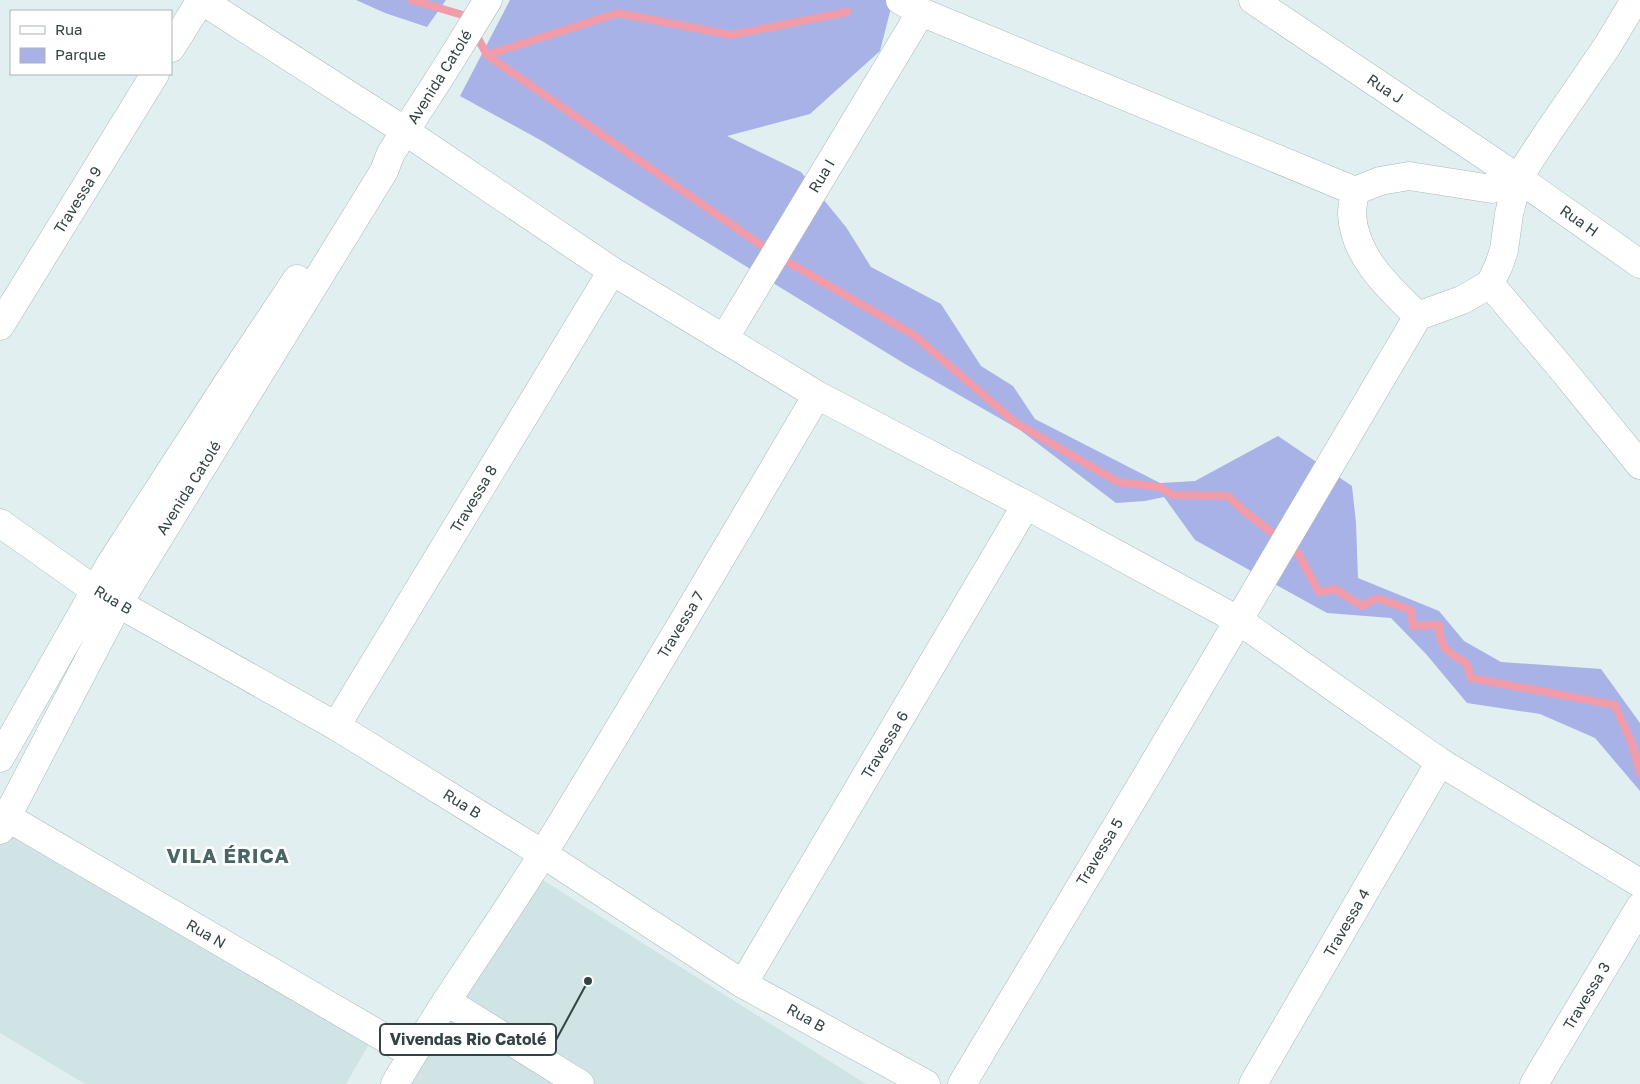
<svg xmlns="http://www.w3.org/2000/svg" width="1640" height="1084" viewBox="0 0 1640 1084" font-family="'Golos Text',sans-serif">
<rect width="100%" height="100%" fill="#e2eff1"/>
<path fill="#d0e3e5" d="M0 807 372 1039 346 1084H85L0 1033Z
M541 879 866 1084H404Z"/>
<path fill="#a9b2e6" d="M356 0H446L427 27 385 13Z
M510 0H893L880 51 810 114 727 136 801 172 846 227 871 267 941 304 981 366 1013 386 1035 419 1160 483 1195 481 1278 436 1352 486 1356 523 1358 578 1439 611 1464 641 1501 662 1601 669 1640 723V791L1595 738 1540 714 1467 703 1426 654 1391 618 1327 613 1195 540 1164 497 1145 501 1116 503 1020 430 905 364 542 141 460 96Z"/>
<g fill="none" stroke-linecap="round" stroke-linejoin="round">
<path stroke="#f09cab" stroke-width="8" d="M412 0 466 16 469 21
M474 31 487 55 618 13 731 35 847 12
M487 55 771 252 914 335 1016 423 1118 482 1160 487 1173 495 1228 496 1243 510 1298 553 1319 592 1335 589 1362 606 1377 598 1411 610 1413 626 1439 625C1440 650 1448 651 1467 664L1471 678 1615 705 1632 744 1640 773"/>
<g stroke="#a5babc" stroke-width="29">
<path id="minor" d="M201 0 405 131 612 271 817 395 1026 505 1238 620 1440 762 1640 883
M900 0 921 12 1355 191 1380 181 1409 176 1492 189 1518 178
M1253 0 1518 178 1640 264
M171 48 201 0
M1355 191C1354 198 1352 207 1352 214 1354 257 1390 289 1418 316
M1490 284 1562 369 1640 465
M0 326 155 74
M724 339 921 12
M0 523 96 591 336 726 543 854 743 984 926 1084
M336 726 612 271
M0 758 111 563 227 384 297 279
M0 813 412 1054
M0 830 118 604 384 171 391 153 444 71 488 0
M743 984 1026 505
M446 1001 580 1084
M395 1084C441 1004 496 930 544 852 637 701 727 548 817 395
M962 1084 1146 777 1418 316 1462 300 1490 284 1499 265 1504 250 1509 214 1518 178 1551 128 1606 48 1635 0
M1253 1084 1440 762
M1534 1084 1640 907"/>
</g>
<use href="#minor" stroke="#fff" stroke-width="28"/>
</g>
<g text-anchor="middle" stroke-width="5" stroke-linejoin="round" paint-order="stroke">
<g font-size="15" fill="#334242" stroke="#fff">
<text transform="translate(440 77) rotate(-58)" y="5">Avenida Catolé</text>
<text transform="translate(1385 89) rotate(34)" y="5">Rua J</text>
<text transform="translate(822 176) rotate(-59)" y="5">Rua I</text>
<text transform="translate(78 200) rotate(-58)" y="5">Travessa 9</text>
<text transform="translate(1579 221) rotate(35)" y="5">Rua H</text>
<text transform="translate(189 488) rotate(-58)" y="5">Avenida Catolé</text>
<text transform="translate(474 499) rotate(-59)" y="5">Travessa 8</text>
<text transform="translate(113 600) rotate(31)" y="5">Rua B</text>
<text transform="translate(681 625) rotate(-59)" y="5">Travessa 7</text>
<text transform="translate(885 745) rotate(-59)" y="5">Travessa 6</text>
<text transform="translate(462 804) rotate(32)" y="5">Rua B</text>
<text transform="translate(1100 852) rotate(-59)" y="5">Travessa 5</text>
<text transform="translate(1347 923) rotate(-60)" y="5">Travessa 4</text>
<text transform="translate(206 934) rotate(30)" y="5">Rua N</text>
<text transform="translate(1587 996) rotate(-59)" y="5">Travessa 3</text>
<text transform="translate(806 1018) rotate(29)" y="5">Rua B</text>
</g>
<g font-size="20" font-weight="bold" letter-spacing="1" fill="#4a6565" stroke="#fff">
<text x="228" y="863">VILA ÉRICA</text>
</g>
</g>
<path fill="none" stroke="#334242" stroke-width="2" d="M588 981L556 1040"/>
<circle fill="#334242" stroke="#fff" stroke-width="2" cx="588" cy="981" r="5"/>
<rect fill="#fff" stroke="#334242" stroke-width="2" x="380" y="1024" width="176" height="31" rx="5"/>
<g font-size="16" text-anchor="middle" font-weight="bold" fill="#334242">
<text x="468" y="1045">Vivendas Rio Catolé</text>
</g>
<rect x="10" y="10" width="162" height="65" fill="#ffffff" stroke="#adb3b3"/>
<rect x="20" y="26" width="25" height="8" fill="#ffffff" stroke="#adb3b3"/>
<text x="55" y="35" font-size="15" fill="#334242">Rua</text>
<rect x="20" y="48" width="25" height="15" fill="#a9b2e6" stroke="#adb3b3"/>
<text x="55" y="60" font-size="15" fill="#334242">Parque</text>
</svg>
